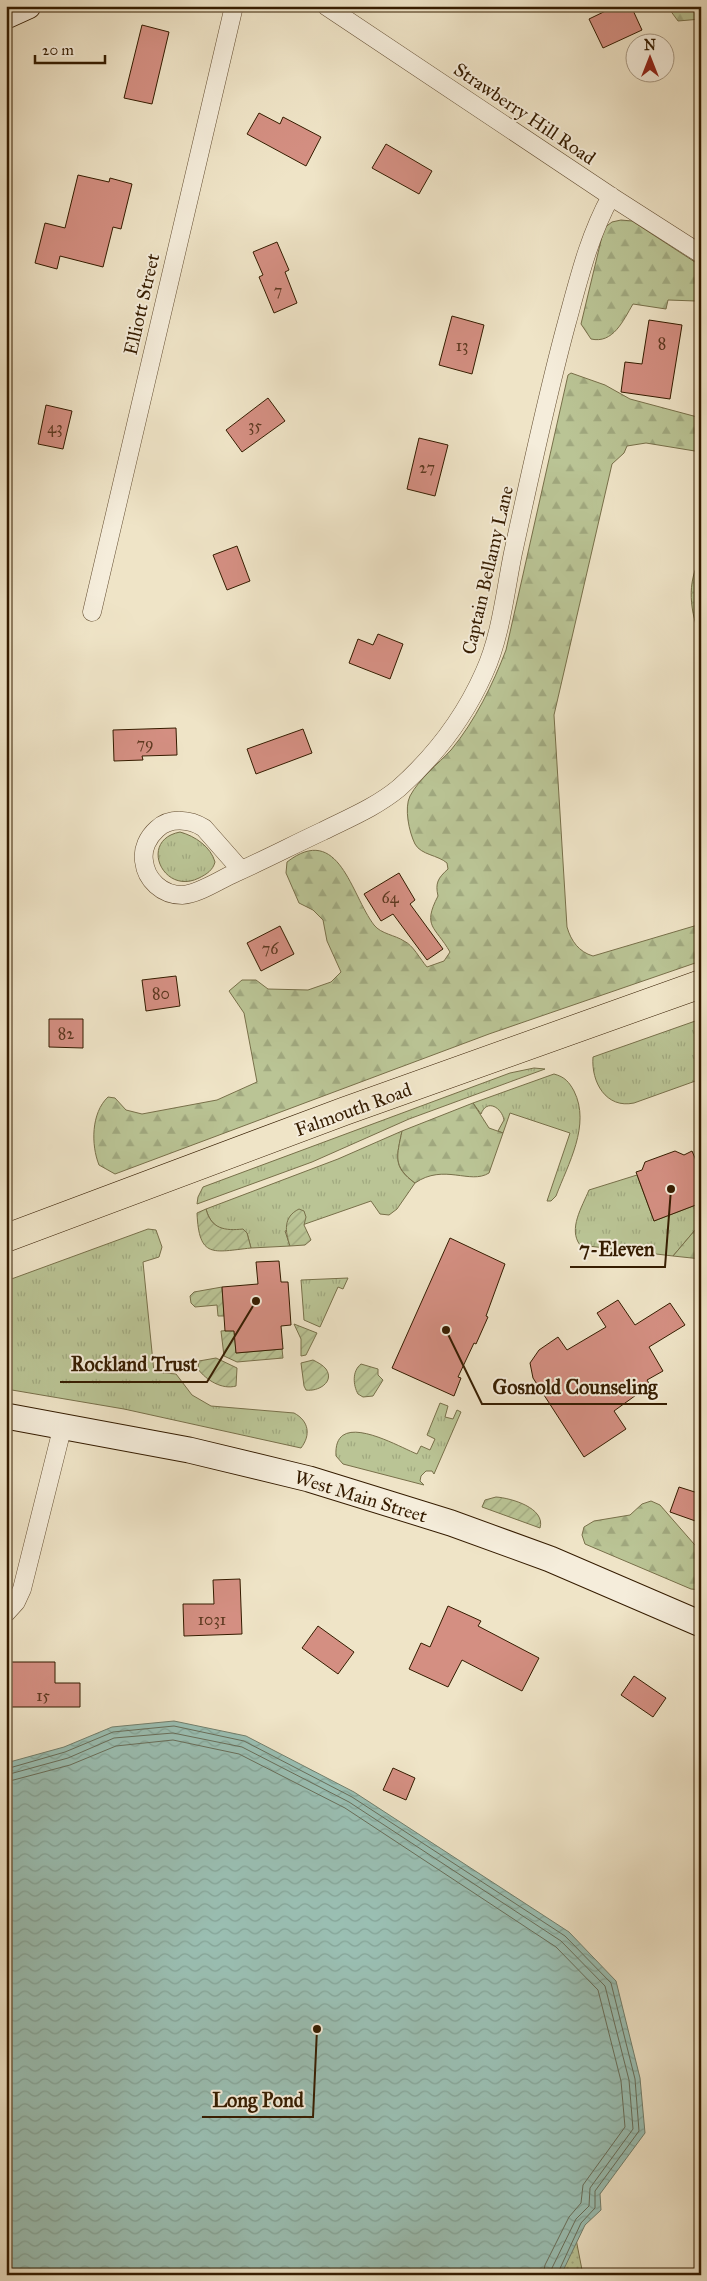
<svg xmlns="http://www.w3.org/2000/svg" width="707" height="2281" viewBox="0 0 707 2281" font-family="'IM FELL Great Primer',serif">
<defs>
<pattern id="grass-tufts" width="24" height="20" patternUnits="userSpaceOnUse" patternTransform="scale(1.25)"><rect width="24" height="20" fill="#bac495"/><path d="M3 7l-1-3M5 7V3M7 7l1-3M15 17l-1-3M17 17v-4M19 17l1-3" fill="none" stroke="#a0a87f"/></pattern>
<pattern id="forest-firs" width="22" height="20" patternUnits="userSpaceOnUse" patternTransform="scale(1.25)"><rect width="22" height="20" fill="#bac495"/><path d="M5 1l3.5 6h-7zM16 11l3.5 6h-7z" fill="#a0a87f"/></pattern>
<pattern id="park-dots" width="8" height="8" patternUnits="userSpaceOnUse" patternTransform="scale(1.25)"><rect width="8" height="8" fill="#bac495"/><path d="M2 2h.1M6 6h.1" fill="none" stroke="#a0a87f" stroke-width="1.8" stroke-linecap="round"/></pattern>
<pattern id="garden-furrows" width="10" height="10" patternUnits="userSpaceOnUse" patternTransform="scale(1.25)"><rect width="10" height="10" fill="#bac495"/><path d="M-1 1l2-2M0 10L10 0M9 11l2-2" fill="none" stroke="#a0a87f"/></pattern>
<pattern id="water-waves" width="16" height="10" patternUnits="userSpaceOnUse" patternTransform="scale(1.25)"><rect width="16" height="10" fill="#9abfb3"/><path d="M0 5q4-4 8 0t8 0" fill="none" stroke="#85a498"/></pattern>
</defs>
<rect width="100%" height="100%" fill="#efe4c7"/>
<filter id="stains"><feTurbulence type="fractalNoise" baseFrequency=".004" numOctaves="4"/><feColorMatrix values="0 0 0 0 .2 0 0 0 0 .09 0 0 0 0 .02 0 0 0 .5 -.17"/></filter>
<radialGradient id="worn" r=".72"><stop offset=".6" stop-color="#630" stop-opacity="0"/><stop offset="1" stop-color="#630" stop-opacity=".3"/></radialGradient>
<path fill="url(#grass-tufts)" stroke="#78704a" d="M180 832C195 836 211 847 215 862 213 870 207 874 199 878 163 896 138 840 180 832Z
M701 1019V1079L634 1103C606 1109 591 1082 593 1057Z
M534 1068 545 1069 409 1119 312 1162 197 1204 198 1197 203 1187 510 1073Z
M554 1074C565 1077 569 1082 574 1091 591 1125 568 1164 556 1196L551 1201H547L570 1133 510 1113 503 1133 498 1131 504 1120C502 1108 487 1098 481 1114L473 1103Z
M402 1131C397 1156 392 1167 415 1183L397 1209 389 1215 380 1214 371 1201 285 1231 290 1246 251 1248 247 1233C227 1231 212 1231 206 1209L338 1159Z
M637 1175 654 1221 701 1203V1223L673 1256 580 1245C568 1229 582 1207 589 1190Z
M148 1229 156 1230 162 1247 159 1257 143 1262 154 1372 176 1374 192 1395 211 1406 294 1413C309 1421 311 1435 301 1448L124 1409 6 1389V1281Z
M348 1278 343 1289 338 1287 320 1327 304 1320 301 1280Z
M440 1403 448 1406 445 1417 453 1419 457 1410 461 1412 434 1474 432 1471H426L421 1476 420 1481 424 1485 343 1464 336 1456C333 1408 397 1446 417 1454L421 1446 430 1450 435 1439 427 1435Z"/>
<path fill="url(#forest-firs)" stroke="#78704a" d="M667 6H701V19L678 21Z
M621 220 632 221 701 266V304L696 301 668 300 666 309 633 304C623 321 613 344 591 339L581 324 604 228 612 222Z
M571 373 605 385 630 399 701 418V452L646 443 627 446 624 453 612 464 554 715 567 927C571 941 579 952 593 956L701 924V961L489 1034 115 1174 99 1165C91 1145 91 1113 108 1097L115 1098 126 1110 142 1114 217 1100 257 1082 244 1013 229 991 242 980H256L268 989 308 990 331 982 341 972 327 941 323 920 313 910 299 903 286 873 287 862C339 822 351 895 374 925 381 934 395 935 404 941 413 945 420 959 427 967L444 961 450 952C435 926 422 927 438 896 435 883 438 878 448 869L447 863C438 855 421 855 415 844 409 832 404 808 410 796 419 779 438 764 451 750 475 721 493 684 506 650L568 375Z
M473 1103 489 1128 503 1133 489 1173C470 1185 444 1163 415 1183 392 1166 397 1156 402 1131Z
M701 1223V1259L673 1256Z
M651 1501 660 1505 701 1552V1590L691 1589 585 1544 582 1535 584 1527 594 1521 630 1515 642 1504Z"/>
<path fill="url(#park-dots)" stroke="#78704a" d="M701 558V638C690 613 686 582 701 558Z
M576 2239 583 2275H549Z"/>
<path fill="url(#garden-furrows)" stroke="#78704a" d="M206 1209C211 1229 225 1231 243 1229L247 1233 251 1248C213 1252 199 1259 197 1213Z
M299 1209 304 1211 306 1217 304 1225 311 1240 305 1245 290 1246C285 1231 283 1217 299 1209Z
M222 1287 224 1316H218L217 1305 195 1307 191 1303 190 1296 194 1292Z
M294 1324 317 1333 306 1355 301 1356V1339Z
M234 1330 236 1353 282 1349 283 1358 237 1362 224 1356 221 1331Z
M216 1358 237 1368 236 1386C222 1390 206 1380 198 1369L199 1361Z
M313 1360C317 1362 323 1365 326 1369 335 1382 318 1392 306 1390L304 1386 301 1363Z
M361 1364 378 1369V1375L383 1380 373 1396 363 1397 358 1394C353 1385 352 1371 361 1364Z
M496 1497C511 1498 546 1508 540 1528L482 1507 485 1500Z"/>
<path fill="url(#water-waves)" stroke="#727e6b" d="M174 1721 246 1736 354 1792 569 1932 616 1981 640 2078 645 2133 600 2194 601 2210 585 2225 561 2275H6V1763L64 1747 112 1727Z"/>
<g fill="none" stroke-linecap="round" stroke-linejoin="round">
<path stroke="#686e5a" stroke-width="1" d="M6 1769 65 1752 113 1732 174 1726 244 1741 352 1797 565 1936 611 1983 635 2079 639 2131 595 2191V2208L581 2223 557 2275
M6 1775 68 1758 114 1738 173 1733 242 1747 349 1802 561 1941 605 1986 629 2080 633 2129 590 2188 589 2206 576 2219 552 2268 551 2275
M6 1782 70 1765 116 1746 173 1740 239 1754 345 1808 556 1947 598 1990 621 2081 625 2127 583 2185 581 2203 569 2217 545 2265 543 2275"/>
</g>
<path fill="#d48f82" stroke="#351c00" d="M616 6H631L642 30 603 48 589 19Z
M142 25 169 32 152 104 124 98Z
M259 113 280 124 283 117 321 137 306 166 247 134Z
M386 144 432 171 419 194 372 168Z
M78 175 109 182 110 178 132 184 121 229 113 227 103 267 60 256 57 269 35 263 45 223 65 228Z
M277 242 289 270 285 272 297 303 274 313 259 277 263 275 253 252Z
M452 316 484 325 472 374 439 365Z
M649 320 682 325 670 399 621 392 625 362 642 364Z
M268 398 285 421 242 452 226 430Z
M46 405 72 411 63 449 38 444Z
M419 438 448 445 435 496 407 489Z
M237 546 250 581 227 590 213 555Z
M378 634 403 644 390 679 349 663 358 639 373 645Z
M176 728 177 755 142 756 143 760 114 761 113 730Z
M303 729 312 753 256 774 247 749Z
M399 873 415 900 410 904 443 949 427 960 393 914 381 921 364 894Z
M280 926 294 954 261 971 247 943Z
M176 976 180 1006 146 1011 142 980Z
M49 1019H83V1048L49 1047Z
M675 1151 684 1155 692 1151 701 1172V1203L654 1221 636 1172 642 1170 645 1162Z
M450 1238 505 1264 486 1316 488 1317 476 1344 474 1343 458 1377 461 1378 454 1396 392 1368Z
M279 1261 281 1282H288L291 1325 281 1326 283 1349 236 1353 234 1331H225L222 1287 258 1284 256 1262Z
M618 1300 635 1325 670 1303 685 1325 649 1347 663 1371 647 1380 650 1385 614 1411 626 1429 584 1457 533 1378 530 1363 539 1350 558 1337 567 1350 606 1327 597 1313Z
M679 1487 701 1494V1523L670 1512Z
M240 1579 242 1634 184 1636 183 1604H214L213 1580Z
M448 1606 481 1621 478 1626 539 1658 522 1691 462 1660 448 1687 409 1669 421 1643 430 1647Z
M318 1626 354 1652 338 1674 302 1648Z
M6 1662H55V1683H80V1707H6Z
M634 1676 666 1698 653 1717 621 1695Z
M393 1768 415 1778 406 1800 383 1790Z"/>
<g fill="none" stroke-linecap="round" stroke-linejoin="round">
<g stroke="#644e32" stroke-width="19">
<path id="minor" d="M326 6 615 199 701 254
M92 612 234 6
M241 870 204 828C190 819 170 817 157 829 148 837 142 849 144 861 146 880 162 895 182 895 199 894 219 880 235 873 264 860 293 845 323 831 349 818 376 807 399 788 436 755 464 718 484 673 501 636 505 592 513 553 530 476 546 399 567 322 579 278 589 236 611 196
M6 1613 16 1602 22 1589 63 1425"/>
</g>
<g stroke="#351c00" stroke-width="27">
<path id="secondary" d="M6 16 28 6
M6 1416 189 1450 309 1479 451 1523 550 1559 701 1624"/>
</g>
<g stroke="#351c00" stroke-width="29">
<path id="primary" d="M6 1238 345 1111 701 984"/>
</g>
<use href="#minor" stroke="#f5eddb" stroke-width="18"/>
<use href="#secondary" stroke="#f5eddb" stroke-width="25"/>
<use href="#primary" stroke="#efe4c7" stroke-width="28"/>
</g>
<g text-anchor="middle" stroke-width="4" stroke-linejoin="round" paint-order="stroke">
<g font-size="16" fill="#5d3920">
<text x="278" y="296">7</text>
<text x="662" y="349">8</text>
<text x="462" y="351">13</text>
<text x="255" y="431">35</text>
<text x="55" y="433">43</text>
<text x="427" y="473">27</text>
<text x="145" y="749">79</text>
<text x="390" y="903">64</text>
<text x="270" y="954">76</text>
<text x="161" y="999">80</text>
<text x="66" y="1039">82</text>
<text x="212" y="1625">1031</text>
<text x="43" y="1701">15</text>
</g>
<g font-size="19" fill="#351c00" stroke="#f5eddb">
<text transform="translate(525 113) rotate(34)" y="7">Strawberry Hill Road</text>
<text transform="translate(141 304) rotate(-77)" y="7">Elliott Street</text>
<text transform="translate(487 570) rotate(-77)" y="7">Captain Bellamy Lane</text>
<text transform="translate(353 1109) rotate(-20)" y="7">Falmouth Road</text>
<text transform="translate(361 1496) rotate(17)" y="7">West Main Street</text>
</g>
</g>
<path fill="none" stroke="#351c00" stroke-width="2" d="M671 1189L665 1267H570M256 1301L207 1382H60M446 1330L482 1404H667M317 2029L313 2117H202"/>
<g fill="#351c00" stroke="#f5eddb" stroke-width="2">
<circle cx="671" cy="1189" r="5"/>
<circle cx="256" cy="1301" r="5"/>
<circle cx="446" cy="1330" r="5"/>
<circle cx="317" cy="2029" r="5"/>
</g>
<g font-size="20" text-anchor="middle" font-weight="bold" fill="#351c00" stroke="#f5eddb" stroke-width="4" stroke-linejoin="round" paint-order="stroke">
<text x="617" y="1256">7-Eleven</text>
<text x="134" y="1371">Rockland Trust</text>
<text x="575" y="1394">Gosnold Counseling</text>
<text x="258" y="2107">Long Pond</text>
</g>
<rect width="707" height="2281" fill="none" stroke="#efe4c7" stroke-width="25"/>
<rect x="8" y="8" width="692" height="2266" fill="none" stroke="#351c00" stroke-width="2.5"/>
<rect x="12" y="12" width="682" height="2256" fill="none" stroke="#351c00"/>
<g transform="translate(650 58)"><circle r="24" fill="#f5eddb" stroke="#a89983"/>
<path d="M0-4L9 19L0 12L-9 19Z" fill="#8f2418"/>
<text y="-8" font-size="14" font-weight="bold" text-anchor="middle" fill="#351c00">N</text>
</g>
<path d="M35 55v8h70v-8" fill="none" stroke="#351c00" stroke-width="2.5"/>
<text x="42" y="55" font-size="15" fill="#351c00" stroke="#f5eddb" stroke-width="4" paint-order="stroke">20 m</text>
<rect width="100%" height="100%" filter="url(#stains)"/>
<rect width="100%" height="100%" fill="url(#worn)"/>
</svg>
